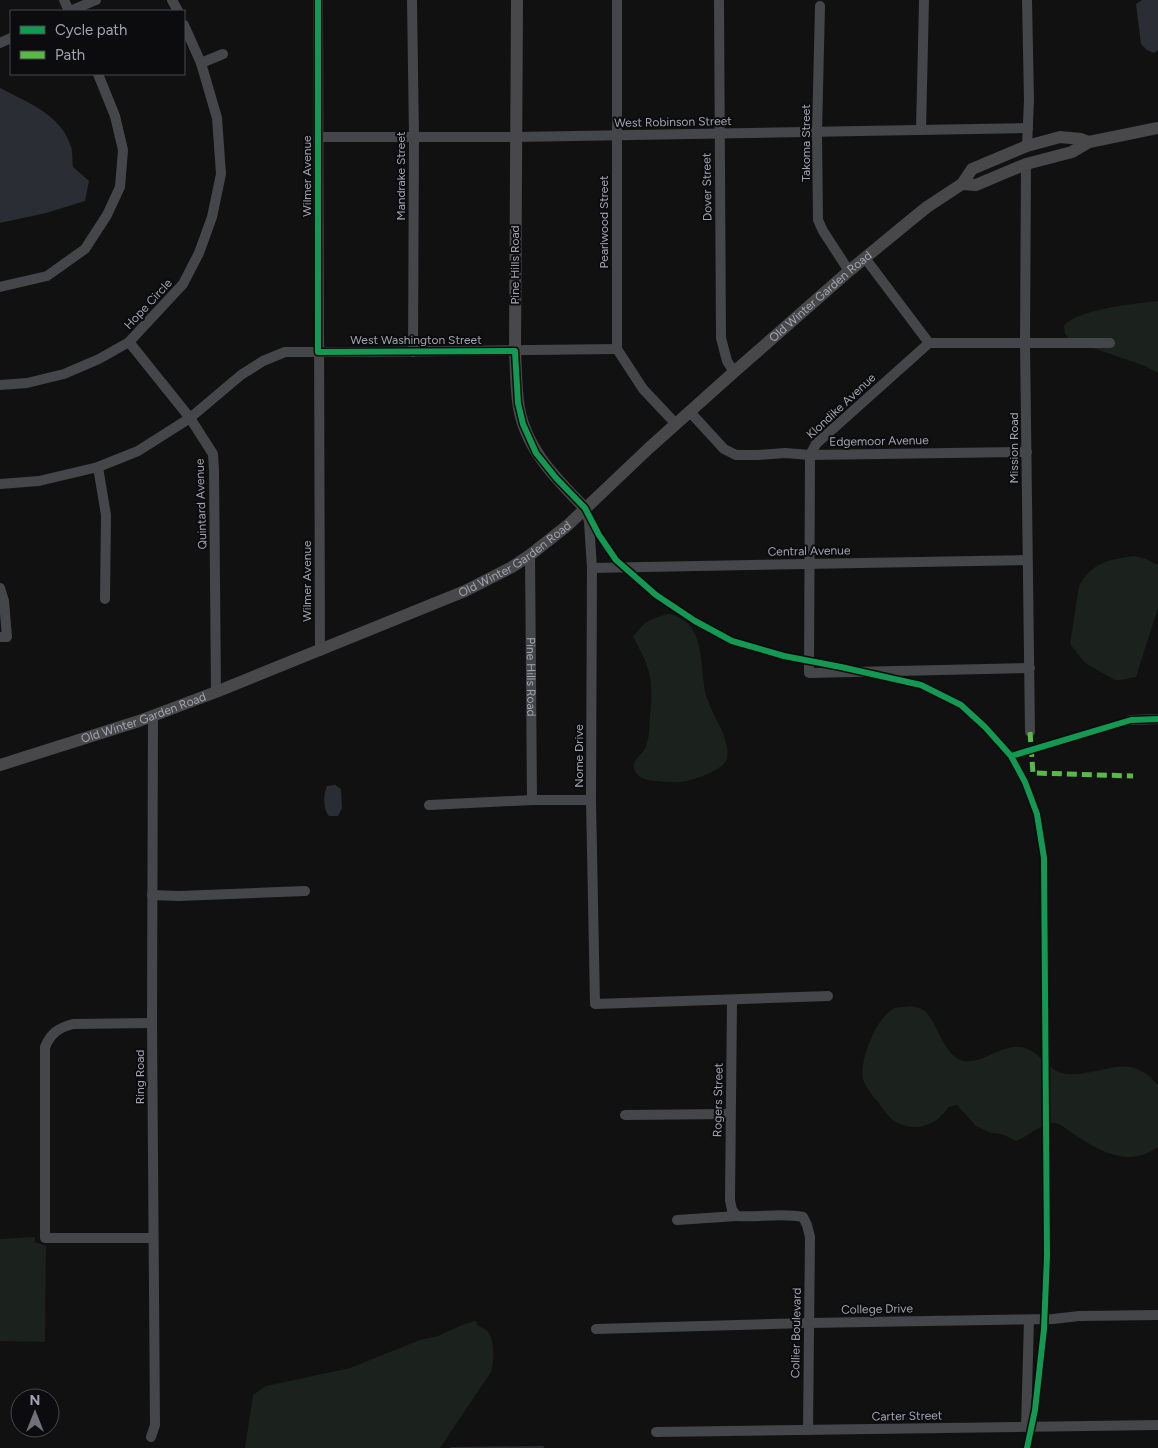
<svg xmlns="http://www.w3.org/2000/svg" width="1158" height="1448" viewBox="0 0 1158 1448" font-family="Figtree,sans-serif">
<rect width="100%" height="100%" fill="#111"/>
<path fill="#1b211d" d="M1158 301V373L1145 366 1070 340 1065 334 1064 326C1074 310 1138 303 1158 301Z
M1134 556 1146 559 1158 565V608L1136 677 1121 680H1115L1085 663 1070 644 1079 586C1091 563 1110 559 1134 556Z
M670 614C709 624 698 669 707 698 712 715 724 729 727 747 728 751 728 758 725 762 720 771 692 781 681 782 673 783 663 781 655 781 646 780 636 778 634 768 632 759 644 754 646 746 650 736 649 727 650 716 653 678 652 671 633 637 642 623 654 616 670 614Z
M911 1006C915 1007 921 1008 925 1011 938 1024 944 1057 964 1061 981 1064 997 1048 1014 1047 1037 1044 1046 1072 1066 1074 1103 1077 1127 1049 1158 1085V1147C1129 1168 1100 1152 1074 1134 1068 1131 1061 1123 1054 1123 1041 1123 1028 1137 1016 1141L1002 1134 991 1133 976 1126 957 1105 948 1107C938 1125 915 1133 896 1122 888 1117 883 1109 878 1102 872 1095 866 1088 863 1079 859 1061 877 1015 895 1008 900 1007 906 1007 911 1006Z
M35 1237V1242L46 1246 45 1342 0 1341V1239Z
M476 1321 477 1325C480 1327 486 1329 488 1332 495 1340 494 1362 491 1372L440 1448H245L253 1395 266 1386 350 1368 420 1340 438 1336 464 1324Z"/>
<path fill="#2a2d34" d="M1142 0H1158V50L1154 53 1147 50 1141 44 1136 4Z
M0 88C27 102 62 115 71 147 73 153 72 161 73 167L89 181 85 201 46 213 0 223Z
M335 785 341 789 342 808 338 816H329C323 809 323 794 327 786Z"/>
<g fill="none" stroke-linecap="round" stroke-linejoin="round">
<path stroke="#2a2d34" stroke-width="2" d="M451 1448 543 1447"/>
<g stroke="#45464a" stroke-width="10">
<path d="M64 0 69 11"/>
<path d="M172 0 178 11"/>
<path d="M318 0 320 651"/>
<path d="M412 0 414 137 413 352"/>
<path d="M617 0V349L643 389 676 424"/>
<path d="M719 0 721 338 727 361 734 372"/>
<path d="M1027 0 1029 100 1027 146"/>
<path d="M820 6 817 132 818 220 823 231 849 271"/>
<path d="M70 11 96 0"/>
<path d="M0 43 11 38"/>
<path d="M201 63 223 54"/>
<path d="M921 130 924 0"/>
<path d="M318 137H516L1028 128"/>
<path d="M1026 164 1025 343 1030 732"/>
<path d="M865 258 929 343"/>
<path d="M0 287 47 276 85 249 107 215 120 187 123 150 115 116 98 74"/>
<path d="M129 342 190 418 213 454 214 470 216 692"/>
<path d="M929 343 816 444 810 455 809 673 1030 668"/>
<path d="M929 343H1110"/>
<path d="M0 385 27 383 64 374 99 359 129 342 183 284 199 253 212 217 221 174 217 118 201 63 184 25"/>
<path d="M690 412 724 449 736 455H758L785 453 810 455 1027 452"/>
<path d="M98 467 106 515 105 599"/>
<path d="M0 484 39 481 98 467 138 451 190 418 241 375 263 361 285 352H372L617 349"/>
<path d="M585 508 589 522 592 568 591 800 595 1004 828 996"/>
<path id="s1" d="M530 555 532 800"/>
<path d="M592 568 1027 560"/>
<path d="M0 588 4 601 7 637H0"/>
<path d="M1131 720 1158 719"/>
<path d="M429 805 532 800H591"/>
<path d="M152 895 179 896 305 891"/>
<path d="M732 1001 730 1200 732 1210 737 1216C759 1218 781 1212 803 1217L807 1225 810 1237 808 1430"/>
<path d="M152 1023 73 1024C58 1028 51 1033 45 1047V1238H153"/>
<path d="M625 1115 730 1114"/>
<path d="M677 1220 737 1216"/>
<path d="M596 1329 808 1323 1053 1319 1079 1316 1158 1315"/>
<path d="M1026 1426 1029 1320"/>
<path d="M656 1432 1158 1425"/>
<path d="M151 1437 155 1425 152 1023 153 716"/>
</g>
<g stroke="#48484b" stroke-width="12">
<path d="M517 0 515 351C516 368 516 385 518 401 523 446 555 478 585 508"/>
<path d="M962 184 976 185 1026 164 1072 152 1089 142 1158 128"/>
<path id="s2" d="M0 765 139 721 216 692 465 591 512 567 530 555 568 525 648 449 734 372 849 271 911 220 927 207 962 184 972 169 1027 146 1060 137 1081 139 1089 142"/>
</g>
<path stroke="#58b947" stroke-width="5" stroke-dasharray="10 5" stroke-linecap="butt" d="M1030 732 1033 773 1133 776"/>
<g stroke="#0c0b0d" stroke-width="9">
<path id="cycleway" d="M318 0V352L515 351 518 403 523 424 536 453 556 478 585 508 599 535 616 560 656 595 695 621 732 641 784 656 841 667 921 685 961 705 985 727 1011 756 1025 782 1037 814 1044 858 1047 1256 1044 1329 1035 1410 1027 1448
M1011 756 1131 720 1158 719"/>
</g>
<use href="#cycleway" stroke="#139951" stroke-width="6"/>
</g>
<g text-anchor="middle" stroke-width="4" stroke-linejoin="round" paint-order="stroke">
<g font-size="12" fill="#a2a4b2" stroke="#0c0b0d">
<text transform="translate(673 122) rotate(-1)" y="4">West Robinson Street</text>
<text transform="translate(806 143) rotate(-90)" y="4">Takoma Street</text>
<text transform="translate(307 176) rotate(-90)" y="4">Wilmer Avenue</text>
<text transform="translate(401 176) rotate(-90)" y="4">Mandrake Street</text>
<text transform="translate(707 187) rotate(-91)" y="4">Dover Street</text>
<text transform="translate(604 222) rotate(-90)" y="4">Pearlwood Street</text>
<text transform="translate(515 265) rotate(-90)" y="4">Pine Hills Road</text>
<text dy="4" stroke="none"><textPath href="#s2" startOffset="960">Old Winter Garden Road</textPath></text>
<text transform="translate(148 304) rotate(-47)" y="4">Hope Circle</text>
<text x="416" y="344">West Washington Street</text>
<text transform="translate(841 406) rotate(-43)" y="4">Klondike Avenue</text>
<text transform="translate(879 441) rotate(-1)" y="4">Edgemoor Avenue</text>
<text transform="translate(1014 448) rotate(-90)" y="4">Mission Road</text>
<text transform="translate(201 504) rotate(-92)" y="4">Quintard Avenue</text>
<text transform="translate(809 551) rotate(-1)" y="4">Central Avenue</text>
<text dy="4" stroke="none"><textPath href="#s2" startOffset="556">Old Winter Garden Road</textPath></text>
<text transform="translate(307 581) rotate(-90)" y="4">Wilmer Avenue</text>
<text dy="4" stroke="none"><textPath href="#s1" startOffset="122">Pine Hills Road</textPath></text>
<text dy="4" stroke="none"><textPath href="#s2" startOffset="151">Old Winter Garden Road</textPath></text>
<text transform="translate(579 756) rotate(-90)" y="4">Nome Drive</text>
<text transform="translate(140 1077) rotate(-90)" y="4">Ring Road</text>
<text transform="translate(718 1100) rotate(-89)" y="4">Rogers Street</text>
<text transform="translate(877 1309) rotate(-1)" y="4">College Drive</text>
<text transform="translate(796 1333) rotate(-89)" y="4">Collier Boulevard</text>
<text transform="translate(907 1416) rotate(-1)" y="4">Carter Street</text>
</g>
</g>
<rect x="10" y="10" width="175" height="65" fill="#0c0b0d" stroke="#48484f"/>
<rect x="20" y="26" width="25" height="8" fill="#139951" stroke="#48484f"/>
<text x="55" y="35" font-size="15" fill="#a2a4b2">Cycle path</text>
<rect x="20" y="51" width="25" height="8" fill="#58b947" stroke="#48484f"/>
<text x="55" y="60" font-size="15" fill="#a2a4b2">Path</text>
<g transform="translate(35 1413)"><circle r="24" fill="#0c0b0d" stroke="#48484f"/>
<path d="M0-4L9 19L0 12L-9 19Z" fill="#6f717a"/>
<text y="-8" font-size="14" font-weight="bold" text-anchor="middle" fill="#a2a4b2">N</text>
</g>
</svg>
